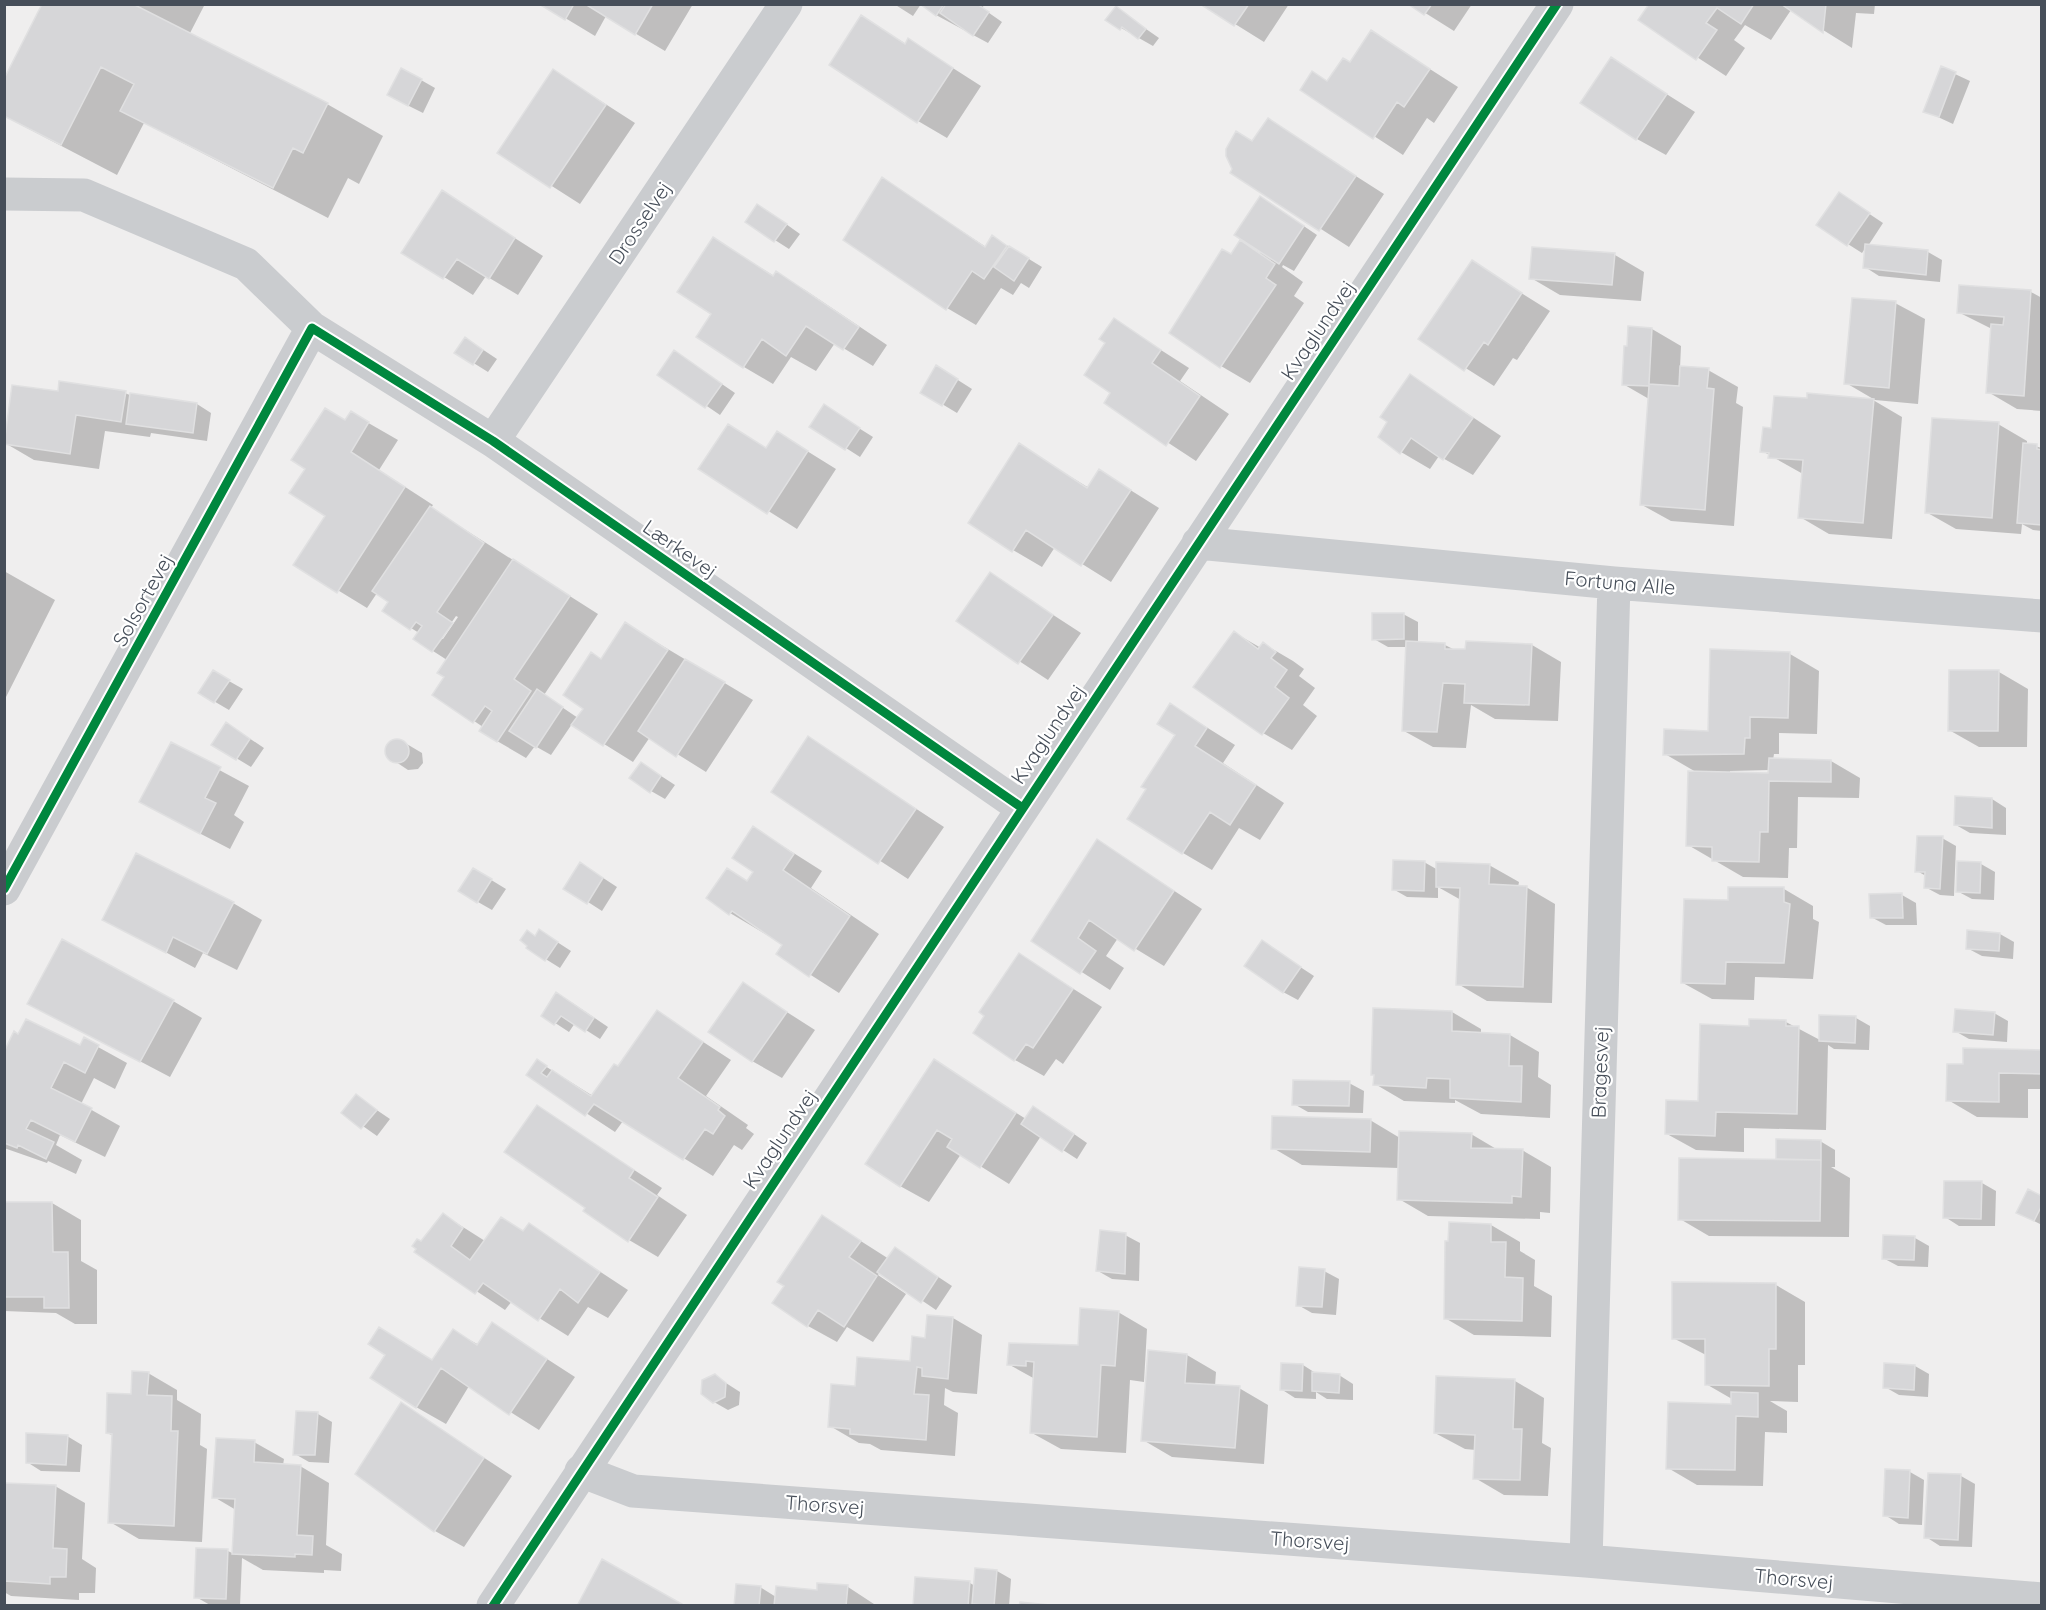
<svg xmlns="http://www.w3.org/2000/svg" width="2046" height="1610" viewBox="0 0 2046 1610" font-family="Quicksand,sans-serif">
<rect width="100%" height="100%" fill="#efeeee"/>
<path fill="#0003" fill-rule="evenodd" d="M44 4H205L189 35 327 104 383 136 359 184 348 178 328 218 144 123 117 175 4 116Z
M542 4H693L665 51 606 16 595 36Z
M894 4H921L913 16Z
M923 4H985L982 8 1002 22 988 43 936 15Z
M1203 4H1289L1264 42Z
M1411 4H1472L1454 31Z
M1651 4H1875L1874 14 1856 13 1852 48 1791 10 1771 40 1745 25 1734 40 1745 48 1726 76 1640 20Z
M1116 8 1159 38 1153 46 1107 20Z
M862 17 906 44 909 40 981 86 947 138 918 121Z
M1372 32 1458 87 1434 123 1427 118 1403 155 1302 89 1328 82 1351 64Z
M1611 59 1695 112 1666 155 1637 139Z
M1942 68 1970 81 1953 124 1925 111Z
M554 71 635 123 580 204 500 153Z
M421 80 435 88 423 113 403 103Z
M1268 120 1384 194 1349 247 1232 172Z
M882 179 986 247 993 237 1042 267 1029 288 1021 283 1013 295 1001 288 976 325 947 308Z
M442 192 543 256 518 295 486 276 473 295 404 252Z
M1853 203 1883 223 1868 246 1928 252 1942 260 1940 282 1879 276 1865 267 1866 247 1862 253 1818 225Z
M1274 206 1317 235 1294 271 1283 265 1282 267 1303 282 1294 296 1304 303 1250 383 1221 366 1232 256 1241 242 1260 253Z
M772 214 800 234 789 249 747 222Z
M714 239 774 276 776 273 805 290 887 345 873 366 835 343 816 371 791 357 773 384 744 367 713 314Z
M1615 255 1644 272 1641 301 1560 295 1531 278Z
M1472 262 1550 311 1517 360 1513 358 1494 386 1420 339Z
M2031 292 2042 298V411L2017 409 1988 392 1992 329 1958 312Z
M1895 303 1925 319 1918 404 1875 400 1846 383Z
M1114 320 1189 368 1180 381 1229 414 1196 461 1106 402 1112 392 1107 343Z
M1630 328 1652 329 1681 346 1680 368 1708 370 1738 387 1736 403 1743 407 1734 526 1671 521 1642 505 1649 399 1623 384Z
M479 347 497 359 488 372 456 352Z
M675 352 735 393 720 415 660 374Z
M950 375 972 389 957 413 922 392Z
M1411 376 1501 436 1473 475 1439 456 1430 469 1401 452Z
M59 393H125L132 396 197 404 211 413 207 441 151 433 150 437 105 431 99 469 34 460 5 443Z
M1873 400 1902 417 1892 539 1829 534 1800 517 1803 474 1762 451 1772 430Z
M351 413 398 440 379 470 433 505 431 508 598 614 544 695 578 718 585 708 602 660 626 624 753 700 706 772 650 737 633 762 572 724 551 755 535 746 526 758 497 741 483 727 434 694 446 677 447 660 433 651 419 633 384 611 390 602 377 593 367 608 295 564 327 515 346 421ZM456 616 458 617 443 639H440Z
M838 415 873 437 860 457 846 448Z
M1998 424 2027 441V444L2042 448V531L2033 530 2022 524 2021 534 1956 529 1926 512Z
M778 433 836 469 797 529 700 468 768 449Z
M1019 445 1089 488 1100 471 1159 508 1111 582 1055 547 1042 567 1013 550Z
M4 571 55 600 4 701Z
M990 574 1081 633 1048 680 958 621Z
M1403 614 1418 622V643L1445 645 1455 650 1532 645 1561 662 1558 721 1495 719 1471 705 1466 748 1433 747 1404 731 1407 647H1388L1374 639Z
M1235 633 1261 648 1264 644 1293 661 1304 669 1299 676 1315 688 1303 705 1317 716 1292 750 1263 733Z
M1790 654 1819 671 1817 734 1779 733V754H1774L1773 760 1831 761 1860 778 1859 798 1798 797 1797 848H1789L1788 878 1743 877 1688 845 1696 772 1665 754 1709 732ZM1770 770V774L1730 773V771Z
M1951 671 1999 672 2028 689 2027 747H1979L1949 730Z
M213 672 243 689 229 710 200 693Z
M1171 705 1235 745 1223 763 1284 803 1260 840 1239 828 1212 870 1183 853 1148 789 1177 734Z
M240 732 264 748 251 767 213 744Z
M808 738 944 827 908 879 773 791Z
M400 740 422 753 423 763 418 769 408 770 387 756V746L391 741Z
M171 744 249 786 234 815 244 822 230 849 170 818Z
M655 772 675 785 665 799 651 791Z
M1992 799 2006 808V835L1970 833 1956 825Z
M754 828 822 871 811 888 879 934 839 993 778 954 784 945 730 913 755 872Z
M1942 838 1956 846 1954 896 1940 895 1925 887 1926 876 1917 871Z
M1098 841 1202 909 1164 966 1118 938 1106 956 1124 968 1110 990 1033 941Z
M1424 862 1438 870 1489 865 1519 882 1518 887H1526L1555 904 1552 1003 1487 1001 1458 984 1461 900 1438 887V898L1407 897 1393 889Z
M1981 864 1995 872 1994 900 1972 899 1957 891Z
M594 872 617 887 602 911 588 902Z
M488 878 506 889 492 910 478 902Z
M1784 889 1813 906V919L1819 922 1813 979 1755 977 1754 1000 1712 999 1683 983 1730 901Z
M1902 895 1916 903 1917 925H1886L1871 917Z
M233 903 262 920 237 970 203 953 195 968 104 919Z
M2000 934 2014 942 2013 959 1982 956 1967 948Z
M536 937 554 940 571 951 560 968 528 948Z
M1262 942 1314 976 1298 1000 1283 992Z
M1020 955 1102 1007 1063 1064 1056 1059 1044 1076 1015 1060 986 1016Z
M743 984 815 1030 782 1078 752 1061Z
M173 1001 202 1018 170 1077 29 1003Z
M571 1002 608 1027 600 1039 575 1023 569 1032 543 1015Z
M657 1012 731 1060 706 1096 748 1125 746 1128 754 1134 742 1150 734 1145 713 1176 623 1121 615 1132 528 1075 537 1061 593 1096 618 1068Z
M1452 1012 1481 1029V1034L1510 1035 1539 1052 1538 1077 1551 1085 1550 1118 1481 1114 1455 1100V1103L1404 1101 1375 1084V1076L1372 1074Z
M1994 1013 2008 1021 2007 1042 1969 1039 1955 1031Z
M1856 1018 1870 1026 1869 1050 1834 1049 1828 1045 1826 1130 1744 1128V1152L1696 1150 1667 1134 1700 1102 1750 1027 1786 1022 1820 1040Z
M19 1036 81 1047H98L127 1063 115 1089 94 1078 81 1104 120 1126 105 1157 60 1135 56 1145 82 1160 76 1174 48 1161 47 1163 4 1148V1055Z
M2042 1052V1089H2028V1118L1977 1117 1948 1100 1964 1066Z
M935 1061 1026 1119 1048 1116 1087 1143 1077 1159 1041 1136 1009 1184 961 1154 929 1202 900 1186Z
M1349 1083 1364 1091 1363 1113 1308 1112 1294 1104Z
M356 1096 390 1119 377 1136 343 1112Z
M537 1107 662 1188 657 1195 687 1215 658 1257 629 1240 588 1208Z
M1370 1120 1400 1138 1471 1134 1498 1150H1522L1551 1167 1550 1213 1540 1212V1219L1428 1216 1399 1199V1168L1302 1165 1273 1148Z
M1820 1141 1835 1150V1167H1831L1850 1178 1849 1237 1709 1236 1680 1219 1783 1161 1778 1158Z
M1982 1183 1996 1191 1995 1226H1959L1945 1217Z
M2042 1198V1225L2032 1220Z
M4 1203H52L81 1220V1261L97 1270V1324H75L56 1313 4 1311Z
M444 1215 485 1241 524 1232 529 1225 628 1290 608 1318 588 1307 568 1336 512 1301 505 1310 416 1251Z
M823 1217 889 1259 896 1249 952 1286 936 1310 880 1272 878 1275 906 1294 873 1342 847 1327 837 1342 808 1326 786 1286Z
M1491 1225 1520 1242V1251L1535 1260 1534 1286 1552 1296 1551 1337 1474 1335 1445 1318Z
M1125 1235 1140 1243 1139 1281 1112 1279 1098 1271Z
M1915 1238 1929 1246 1928 1267 1898 1266 1883 1258Z
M1324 1271 1339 1279 1336 1315 1312 1313 1298 1305Z
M1776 1285 1805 1302V1365H1798V1402L1770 1401 1787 1411V1433L1765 1432 1763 1486 1697 1485 1668 1468 1732 1405V1399L1706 1384V1355L1673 1338Z
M1118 1312 1147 1329 1144 1382 1130 1380 1126 1453 1061 1449 1032 1433 1035 1379 1008 1364 1079 1346Z
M953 1318 982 1335 977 1394 953 1392 945 1388 944 1405 958 1413 955 1456 881 1450 870 1444 859 1443 830 1426 911 1362 927 1340Z
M493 1324 575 1377 539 1430 469 1386 446 1424 416 1407 387 1355 433 1361 453 1331 479 1345Z
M1187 1355 1216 1372 1215 1386 1239 1388 1268 1405 1264 1464 1172 1457 1143 1440Z
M1303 1365 1317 1374 1339 1375 1353 1384V1400L1327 1399 1316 1392V1399L1295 1398 1281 1389Z
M1915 1366 1929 1374 1928 1397 1899 1395 1885 1387Z
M148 1373 177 1390V1400L201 1414 200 1445 207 1449 202 1542 139 1539 110 1522 114 1436 107 1433Z
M715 1376 740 1392 739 1405 728 1410 714 1402Z
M1515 1381 1544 1398 1542 1443 1551 1448 1548 1496 1504 1495 1475 1478 1476 1450 1465 1449 1435 1433Z
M402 1404 512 1476 464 1547 435 1531Z
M318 1414 332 1422 329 1463 309 1462 295 1454Z
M67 1436 82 1445 80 1472 41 1471 27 1462Z
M254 1442 284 1459 283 1465 300 1466 329 1483 326 1545 342 1554 341 1571 324 1570V1573L263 1570 242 1558 240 1606 210 1605 196 1597 228 1551 234 1554 236 1510 214 1497Z
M1910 1472 1924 1480 1922 1525 1899 1524 1885 1515Z
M1961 1476 1975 1484 1972 1547 1940 1546 1926 1537Z
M4 1484 55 1486 85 1503 82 1559 96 1568 95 1593H79V1600L11 1596 4 1592Z
M997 1571 1011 1579 1009 1606H914L970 1583 975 1586Z
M760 1587 776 1597 848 1587 877 1606H736Z"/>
<path fill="#d6d6d8" stroke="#e0e0e1" stroke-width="1.5" d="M42 4H133L328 103 303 153 293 148 273 188 120 111 134 84 101 67 61 145 4 116V79Z
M539 4H574L565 20Z
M585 4H653L635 35Z
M920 4H944L936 16Z
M946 4H977L989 12 973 36 940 13Z
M1200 4H1249L1234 26Z
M1408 4H1432L1424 15Z
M1649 4H1754L1741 24 1717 8 1706 23 1717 30 1696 60 1638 20Z
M1781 4H1826L1823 33Z
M1116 6 1146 29 1138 39 1122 27 1120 30 1105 20Z
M861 15 905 44 908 38 953 68 917 123 829 65Z
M1371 30 1430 69 1404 107 1397 102 1373 139 1300 90 1312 71 1327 81 1343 58 1350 62Z
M1611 57 1667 94 1636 140 1580 103Z
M1941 66 1956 72 1939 117 1923 112Z
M401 68 422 79 408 106 387 95Z
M553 69 606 105 550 188 497 153Z
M1268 118 1356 176 1319 231 1230 173 1232 169 1226 156V149L1236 131 1252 141Z
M882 177 985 247 992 235 1007 246 984 279 972 271 946 310 843 240Z
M442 190 515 238 489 279 457 259 443 279 401 253Z
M1839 192 1870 213 1847 246 1816 225Z
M1260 196 1304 226 1279 264 1234 235Z
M757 204 787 224 774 242 745 222Z
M713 237 773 276 776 271 859 327 843 350 806 326 786 356 762 339 743 368 696 337 711 314 677 292Z
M1240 240 1275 264 1266 278 1276 285 1220 368 1169 333 1222 249 1231 254Z
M1865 244 1928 250 1926 275 1863 268Z
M1009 246 1029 258 1014 281 994 267Z
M1532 247 1615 253 1612 285 1529 279Z
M1472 260 1522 293 1488 345 1484 342 1464 371 1418 339Z
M1959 285 2031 290 2024 396 1986 393 1991 324 2003 325 2004 317 1957 313Z
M1852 298 1896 301 1889 388 1844 384Z
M1114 318 1161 350 1152 363 1200 396 1166 446 1104 403 1110 393 1084 375 1105 343 1099 339Z
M1628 326 1652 328 1649 384 1679 386 1680 366 1709 368 1707 388 1714 389 1705 510 1640 505 1649 386 1622 385 1624 346H1627Z
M465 337 483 350 473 365 454 353Z
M674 350 722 384 705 408 657 375Z
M936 365 958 379 942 406 920 393Z
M1410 374 1473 418 1443 460 1411 438 1400 454 1378 437 1387 422 1380 417Z
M59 381 126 391 121 422 76 415 70 454 4 444 12 385 58 391Z
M130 393 197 403 193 433 126 424Z
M1807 393 1874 399 1863 523 1798 518 1803 460 1768 458 1769 453 1760 452 1763 427 1771 428 1774 396 1807 398Z
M824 404 860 428 845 450 809 427Z
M325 408 345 420 351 411 369 422 351 452 405 487 337 593 293 565 325 516 289 493 305 469 291 460Z
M1932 418 1999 422 1992 518 1925 513Z
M728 424 766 448 777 431 808 451 767 514 698 469Z
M1019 443 1087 488 1099 469 1131 490 1081 566 1026 530 1012 552 968 523Z
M2023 443 2037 444V449L2042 450V525L2017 523Z
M430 506 484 543 437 612 453 623 432 652 413 639 422 626 416 622 410 630 382 611 388 602 372 591Z
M513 559 570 596 514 679 531 691 497 742 479 731 492 711 485 706 473 723 432 695 444 677 437 673Z
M990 572 1053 615 1018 664 956 621Z
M1372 613H1404V639L1372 640Z
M625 622 668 650 603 746 571 725 583 709 563 695 591 652 601 659Z
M1234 631 1258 649 1263 642 1276 652 1271 658 1287 670 1275 687 1289 698 1262 735 1193 687Z
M1406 641 1445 643V649H1465L1466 641 1532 644 1529 705 1464 703 1465 684 1443 683 1437 732 1402 731Z
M1710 649 1790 652 1788 718 1750 717V738H1745L1744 754 1663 755 1664 729 1708 731Z
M685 659 725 682 676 757 638 731Z
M213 670 230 680 214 703 198 693Z
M1949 670H1999L1998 731H1948Z
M537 689 563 707 536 748 509 731Z
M1170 703 1207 728 1195 746 1256 785 1230 825 1210 812 1182 854 1127 819 1146 789 1141 787 1175 735 1157 724Z
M226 722 250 739 236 760 211 745Z
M808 736 916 809 878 864 771 792Z
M385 751a12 12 0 1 1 24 0a12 12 0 1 1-24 0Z
M171 742 221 767 205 798 216 803 200 834 139 802Z
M1769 758 1831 760V782L1769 781 1768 832H1760L1759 862 1712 861V847L1686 846 1688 771 1768 773Z
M641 762 661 776 650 793 629 778Z
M1955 796 1992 798V828L1954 825Z
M753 826 794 854 783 870 850 916 809 977 776 954 782 945 732 911 729 915 706 898 727 868 747 881 753 872 732 858Z
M1917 836H1943L1940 889 1924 888 1925 872H1915Z
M1097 839 1174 891 1134 951 1089 920 1078 938 1096 951 1080 974 1031 941Z
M136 853 234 902 207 954 173 937 166 953 102 920Z
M1393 860 1425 861 1424 891 1392 890Z
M1957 861 1981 862 1980 893 1956 892Z
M580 862 603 878 587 904 563 889Z
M1436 862 1490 864 1489 884 1527 886 1523 987 1456 985 1460 888 1436 887Z
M473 868 492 879 477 903 458 891Z
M1728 887H1784V902L1790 904 1784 963 1726 962 1725 984 1681 983 1684 899 1728 900Z
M1902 893 1903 918H1870L1869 894Z
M539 929 558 942 545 961 526 948 527 946 520 940 527 930 535 936Z
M1967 930 2000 933 1999 951 1966 949Z
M62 939 174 1000 140 1062 27 1004Z
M1262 940 1301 967 1283 993 1244 966Z
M1019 953 1073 989 1033 1048 1026 1044 1014 1061 973 1033 984 1016 979 1012Z
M743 982 787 1012 752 1062 708 1032Z
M556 992 594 1018 585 1032 561 1016 554 1025 541 1016Z
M1373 1008 1452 1011V1031L1510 1034 1509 1066H1522L1521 1102 1450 1098V1079L1427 1078 1426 1088 1373 1085 1374 1075H1371Z
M1955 1009 1995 1012 1993 1035 1953 1032Z
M657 1010 703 1042 678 1078 720 1107 718 1110 725 1116 713 1134 705 1129 683 1160 594 1104 585 1116 526 1075 537 1059 547 1066 541 1073 547 1077 552 1070 591 1096 614 1064 618 1066Z
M1819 1015 1856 1016 1855 1043 1819 1041Z
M26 1019 80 1045 84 1037 99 1045 85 1073 64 1062 51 1088 92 1108 75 1142 31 1120 26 1129 54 1142 46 1159 18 1145 17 1148 4 1143V1052L14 1031 18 1034Z
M1749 1019 1786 1020V1026H1799L1797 1114 1716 1112 1715 1136 1665 1134 1666 1100 1698 1101 1700 1024 1749 1026Z
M1963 1048 2042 1050V1074L1999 1073V1102L1946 1101 1947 1064H1963Z
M934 1059 1016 1113 980 1168 947 1147 952 1139 937 1130 900 1187 865 1164Z
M1293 1080 1350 1081 1349 1106 1292 1105Z
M356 1094 377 1110 361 1129 341 1113Z
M537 1105 634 1170 629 1178 658 1197 628 1242 583 1211 585 1208 504 1152Z
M1033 1106 1074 1134 1062 1152 1021 1124Z
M1272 1116 1371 1119 1370 1152 1271 1149Z
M1399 1131 1472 1133 1471 1148 1523 1149 1521 1197 1512 1196V1203L1397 1200Z
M1776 1139 1821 1140V1160L1776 1159Z
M1679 1158 1821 1160 1820 1221 1678 1220Z
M1944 1181H1982L1981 1219 1943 1218Z
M2028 1189 2042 1196V1205L2034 1221 2016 1213Z
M4 1202H52L53 1252H68L69 1308H44V1297H4Z
M443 1213 463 1228 451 1246 470 1260 501 1217 523 1231 529 1223 600 1272 578 1303 560 1289 538 1321 483 1283 475 1294 414 1252 416 1249 412 1246 417 1239 421 1241Z
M822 1215 861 1241 849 1257 877 1276 844 1327 818 1310 807 1327 772 1303 784 1286 777 1282Z
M1449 1222 1491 1224V1242H1506L1505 1277 1523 1278 1522 1321 1444 1319 1445 1241H1448Z
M1100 1230 1126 1233 1125 1274 1096 1271Z
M1883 1235 1915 1236 1914 1260 1882 1259Z
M895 1247 938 1277 921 1303 877 1272Z
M1299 1267 1325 1269 1322 1307 1296 1306Z
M1672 1282 1776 1283V1349H1769V1386L1705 1385V1339H1672Z
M1080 1308 1119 1311 1115 1366 1101 1365 1097 1437 1030 1433 1034 1362 1026 1361V1366L1007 1365 1009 1343 1078 1345Z
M927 1315 953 1317 948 1379 922 1376V1368L917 1367 914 1394 929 1395 926 1440 850 1434V1429L828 1427 831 1384 855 1386 857 1357 910 1361 912 1336 925 1338Z
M492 1322 547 1359 509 1415 441 1368 416 1408 370 1378 385 1355 368 1344 379 1327 432 1360 453 1329 477 1345Z
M1148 1350 1187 1354 1185 1383 1240 1386 1235 1448 1141 1441Z
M1281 1363 1303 1364 1302 1391 1280 1390Z
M1884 1363 1915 1365 1914 1390 1883 1388Z
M132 1371 149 1372 147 1395 172 1396 171 1431H178L174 1526 108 1523 112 1434 106 1433 107 1393 131 1394Z
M1312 1372 1340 1374 1339 1393 1312 1391Z
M715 1374 726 1383 725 1397 713 1403 701 1394 702 1380Z
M1436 1376 1515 1379 1513 1429H1522L1520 1480 1473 1479 1475 1435 1434 1433Z
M1731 1392 1758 1393V1417L1736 1416 1735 1470 1666 1469 1668 1402 1731 1404Z
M401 1402 484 1458 434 1532 355 1474Z
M296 1411 318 1412 315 1455H293Z
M26 1433 68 1435 66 1465 26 1463Z
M216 1438 255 1440 254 1462 301 1465 297 1535 313 1536 312 1555 295 1554V1557L232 1554 235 1499 212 1498Z
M1885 1469 1910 1470 1908 1518 1883 1516Z
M1928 1473 1961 1474 1958 1540 1924 1538Z
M4 1483 56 1485 53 1548 67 1549 66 1577H50V1584L4 1581Z
M196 1548 228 1549 226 1599 194 1598Z
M602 1559 682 1604 681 1606H577Z
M975 1568 997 1570 994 1606 972 1604Z
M915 1577 970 1581 968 1606H913Z
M817 1583 848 1585 846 1606H774L776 1586 817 1590Z
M736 1584 761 1586 759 1606H734Z
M1020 1602 1060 1606H1019Z"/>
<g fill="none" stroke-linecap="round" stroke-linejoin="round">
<path stroke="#cacccf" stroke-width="33" d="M4 194 84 195 246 264 312 328 493 441 1021 807
M493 441 786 4
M1198 543 1614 583 2042 616
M4 889 312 328
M581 1471 633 1491 1586 1561 2042 1599
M1586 1561 1614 583
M493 1606 1557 4"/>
<g stroke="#fff" stroke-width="13">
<path id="cycleway" d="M4 889 312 328 493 441 1021 807
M493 1606 1557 4"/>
</g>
<use href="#cycleway" stroke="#00873e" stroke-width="9"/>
</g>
<g text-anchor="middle" stroke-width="4.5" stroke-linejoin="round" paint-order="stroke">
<g font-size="20" fill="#464e59" stroke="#fff">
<text transform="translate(640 223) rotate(-56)" y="7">Drosselvej</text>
<text transform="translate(1318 330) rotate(-56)" y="7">Kvaglundvej</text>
<text transform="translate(680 549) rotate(35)" y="7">Lærkevej</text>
<text transform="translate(1620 583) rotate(5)" y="7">Fortuna Alle</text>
<text transform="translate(143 600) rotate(-61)" y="7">Solsortevej</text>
<text transform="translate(1048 734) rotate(-56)" y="7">Kvaglundvej</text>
<text transform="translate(1600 1072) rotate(-88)" y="7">Bragesvej</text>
<text transform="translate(780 1139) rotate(-56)" y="7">Kvaglundvej</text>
<text transform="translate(825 1505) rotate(4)" y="7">Thorsvej</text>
<text transform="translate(1310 1541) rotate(4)" y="7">Thorsvej</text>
<text transform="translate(1794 1579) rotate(5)" y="7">Thorsvej</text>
</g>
</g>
<rect width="2046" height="1610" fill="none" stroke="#464e59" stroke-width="12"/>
</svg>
